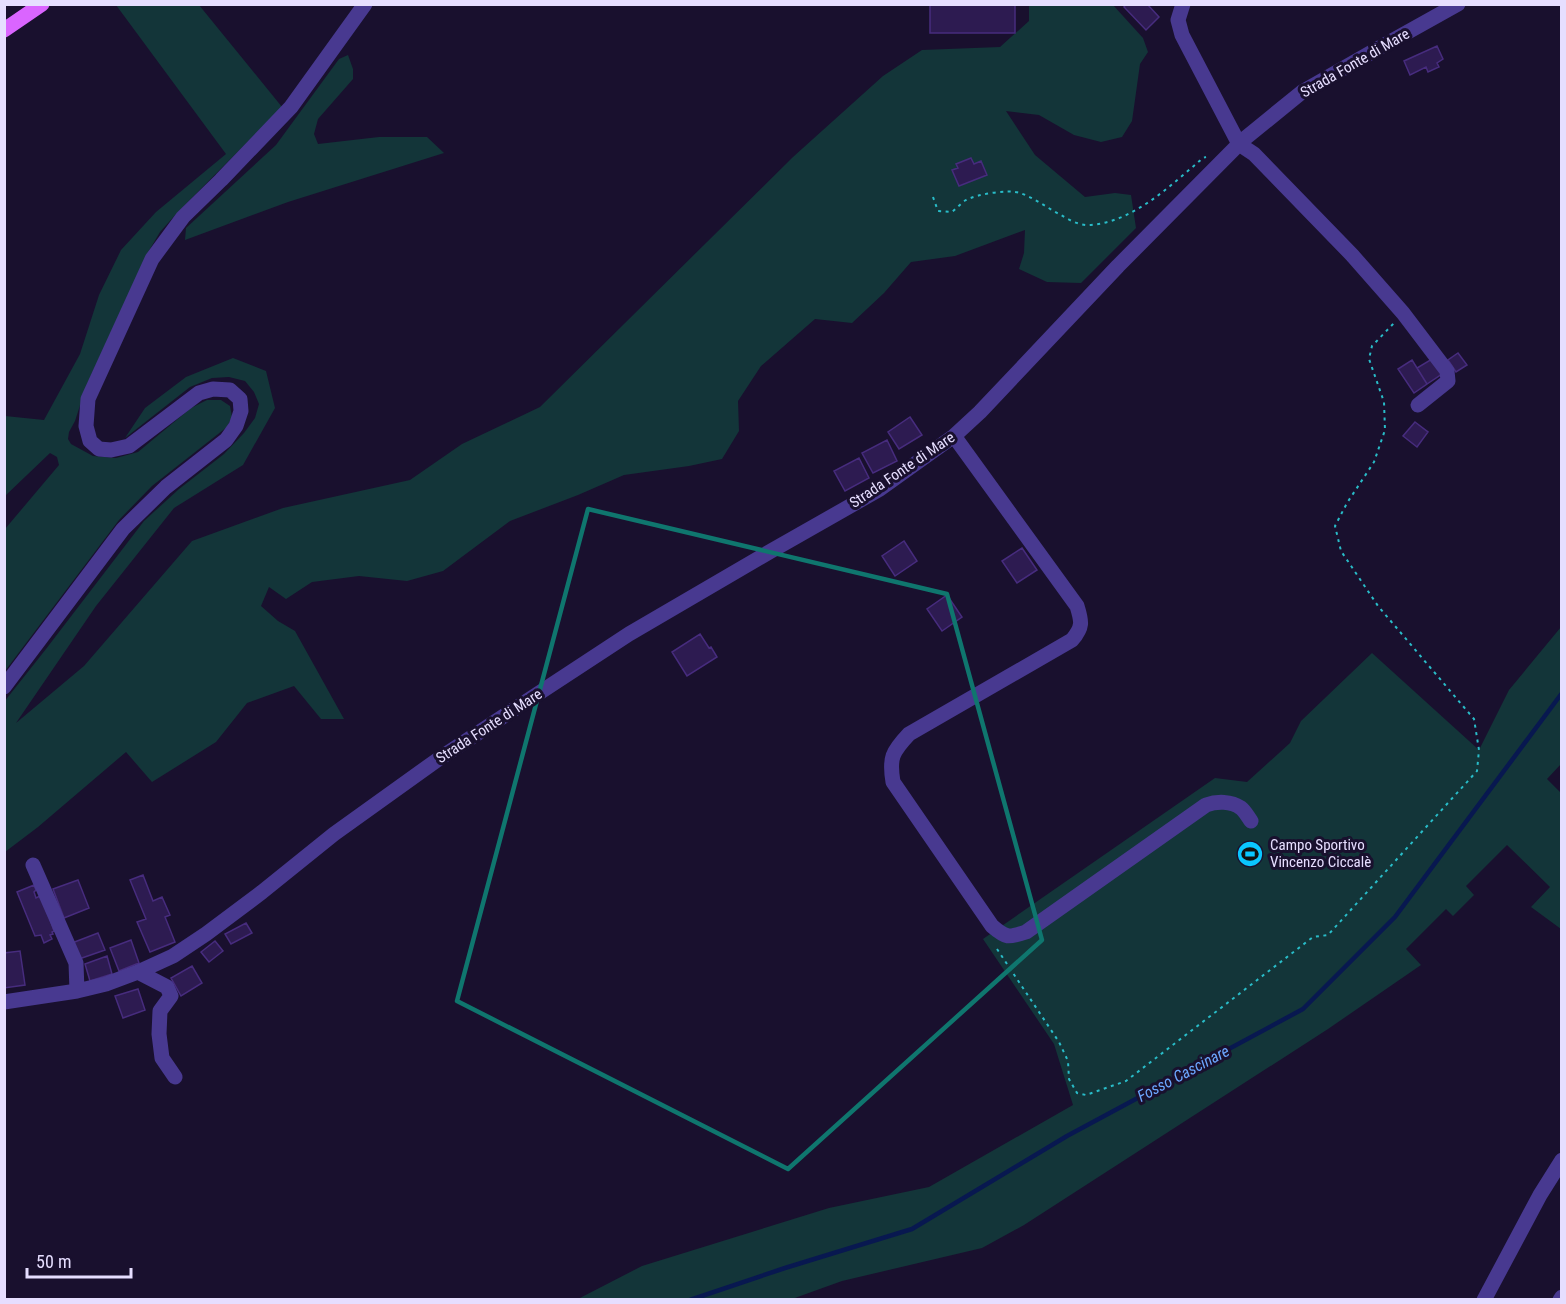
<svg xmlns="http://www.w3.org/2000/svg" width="1566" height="1304" viewBox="0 0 1566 1304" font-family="'Roboto Condensed',sans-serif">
<rect width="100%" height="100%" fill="#19102e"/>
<path fill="#133539" d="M116 5H199L282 107 177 213 160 232 147 254 87 384 75 421 69 432 68 439 71 444 93 456 116 458 138 452 191 408 207 400H221L230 406 232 417 227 427 152 486 119 520 5 671V529L59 465 57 457 50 453 5 496V416L44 420 80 354 99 295 121 250 156 212 226 154Z
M1029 5H1113L1143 38 1148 52 1140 64 1132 121 1122 137 1101 142 1074 135 1039 115 1006 111 1035 155 1085 197 1115 193 1131 195 1136 228 1081 283 1047 282 1019 269 1024 253 1025 230 955 256 911 262 884 293 852 323 815 319 761 366 738 401 739 431 722 459 689 466 624 475 578 495 510 521 443 571 407 581 359 576 312 582 286 599 269 587 261 606 278 621 295 631 344 719H321L294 686 247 703 216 742 152 782 126 752 38 827 5 852 4 702 46 649 144 521 179 489 224 454 244 433 255 418 259 404 254 392 245 381 229 377 212 378 190 387 125 438 145 408 186 377 233 358 266 371 275 408 243 465 174 508 96 606 16 723 84 666 192 541 283 508 410 480 462 444 540 407 793 157 883 76 922 50 1000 47 1029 21Z
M348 55 353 69V79L318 119 314 134 318 144 379 137H427L444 153 288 202 185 240 186 228 276 145 339 59Z
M1561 627V764L1547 779 1561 793V929L1531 907 1550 887 1507 845 1466 886 1474 895 1453 916 1446 909 1406 949 1421 965 1328 1029 1024 1225 982 1248 842 1281 792 1299 576 1300 642 1266 829 1208 929 1187 1073 1105 1054 1044 983 939 1215 778 1247 782 1290 743 1301 721 1372 653 1479 750 1509 690Z"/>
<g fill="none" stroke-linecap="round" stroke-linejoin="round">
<path stroke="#081850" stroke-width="4.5" d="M690 1300 785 1268 912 1229 1067 1136 1303 1009 1395 917 1562 693"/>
</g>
<path fill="#2d1b51" stroke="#472c7e" stroke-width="1.5" d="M930 4H1015V33H930Z
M1126 4H1147L1159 17 1146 30 1124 7Z
M1437 46 1443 59 1437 63 1439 67 1428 72 1426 67 1410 75 1404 61Z
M971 158 974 164 981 161 987 175 959 186 952 170 958 168 956 164Z
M1458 353 1467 365 1456 372 1448 360Z
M1432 359 1442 374 1427 384 1417 368Z
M1412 360 1427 384 1414 393 1398 369Z
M910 417 922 435 899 449 888 432Z
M1415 422 1428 432 1417 447 1403 436Z
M887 440 897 461 873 473 862 453Z
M859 458 869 478 845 491 834 471Z
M904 541 917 561 895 576 882 556Z
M1022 548 1037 570 1017 583 1002 561Z
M947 595 962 617 942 631 927 609Z
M700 634 709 648 711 647 717 657 687 676 672 652Z
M143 875 153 901 162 897 170 915 165 917 175 942 150 952 137 922 146 919 130 880Z
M78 880 89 908 64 918 53 889Z
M34 885 36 890 34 892 36 898 42 895 54 931 52 932 53 934 50 935 52 939 44 943 41 935 35 936 17 892Z
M246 923 252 933 231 944 225 934Z
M98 933 105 950 79 959 72 943Z
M131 940 139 963 119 971 110 948Z
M215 941 223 951 209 962 201 952Z
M20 951 25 985 4 988V953Z
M107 956 112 974 90 981 85 964Z
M192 966 202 983 181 996 171 978Z
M138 989 145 1010 123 1018 115 996Z"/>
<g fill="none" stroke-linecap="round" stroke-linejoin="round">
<path stroke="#29bcc8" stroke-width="2" stroke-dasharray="3 4.5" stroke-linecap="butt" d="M933 197 938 211 952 212C957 208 961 203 966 200 978 194 1008 189 1020 193 1035 198 1047 208 1061 215 1069 220 1080 226 1091 225 1135 221 1171 185 1203 158L1206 157
M997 949 1059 1042 1068 1061 1069 1079 1077 1093 1086 1095 1126 1081 1313 937 1328 935 1477 771 1479 750 1474 719 1378 606 1341 551 1335 526 1347 503 1374 462 1385 430 1384 402 1369 359 1372 346 1394 323"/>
<path stroke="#483990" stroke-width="15" d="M1183 4 1178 20 1182 35 1239 144 1254 154 1352 255 1403 313 1447 371 1448 381 1418 405
M954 436 1077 606C1082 622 1083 627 1072 640L909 734C892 752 889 758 893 782L992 926C1006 938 1008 938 1026 932L1206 805C1217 801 1231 801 1241 808 1245 811 1248 817 1251 821
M4 687 123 529 166 487 226 440 236 426 241 411 240 399 230 390 213 389 199 393 129 446 111 450 99 449 90 441 86 426 88 399 152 259 183 217 221 180 291 107 365 4
M33 865 76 963 77 991
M138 972 167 987 171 996 160 1011 159 1034 162 1058 175 1077
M4 1002 77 991 106 984 138 972 173 956 206 934 262 892 334 834 440 758 629 634 771 551 880 489 954 436 980 412 1118 266 1243 140 1302 92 1372 52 1458 4
M1484 1300 1540 1195 1562 1160
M1560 1300 1562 1297"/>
<path stroke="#da65ff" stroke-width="15" d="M4 30 42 4"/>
</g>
<path fill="none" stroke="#0f766e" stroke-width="4.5" stroke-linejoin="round" d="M588 509 947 594 1042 940 788 1169 457 1001Z"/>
<defs>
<g id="stadium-disc" transform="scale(1.35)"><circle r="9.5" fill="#0ac6ff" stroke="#19102e"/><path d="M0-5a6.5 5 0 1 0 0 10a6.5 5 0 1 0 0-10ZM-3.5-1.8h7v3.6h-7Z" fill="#111"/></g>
</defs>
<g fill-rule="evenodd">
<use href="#stadium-disc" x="1250" y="854"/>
</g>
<g text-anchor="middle" stroke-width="6" stroke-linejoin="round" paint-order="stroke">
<g font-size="15" fill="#e6deff" stroke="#19102e">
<text transform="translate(1355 63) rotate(-30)" y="5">Strada Fonte di Mare</text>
<text transform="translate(902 470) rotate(-34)" y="5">Strada Fonte di Mare</text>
<text transform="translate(489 726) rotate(-33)" y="5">Strada Fonte di Mare</text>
</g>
<g font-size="15" fill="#e6deff" stroke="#19102e" text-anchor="start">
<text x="1270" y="850">Campo Sportivo<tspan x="1270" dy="17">Vincenzo Ciccalè</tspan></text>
</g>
<g font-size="16" font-style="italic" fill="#6ca7ff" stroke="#19102e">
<text transform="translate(1183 1073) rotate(-28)" y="6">Fosso Cascinare</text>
</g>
</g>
<rect width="1566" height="1304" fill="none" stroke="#e6deff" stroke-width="12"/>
<path d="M27 1268v9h104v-9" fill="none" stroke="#e6deff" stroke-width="3"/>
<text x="36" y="1268" font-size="18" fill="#e6deff" stroke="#19102e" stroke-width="4.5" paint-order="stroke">50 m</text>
</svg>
